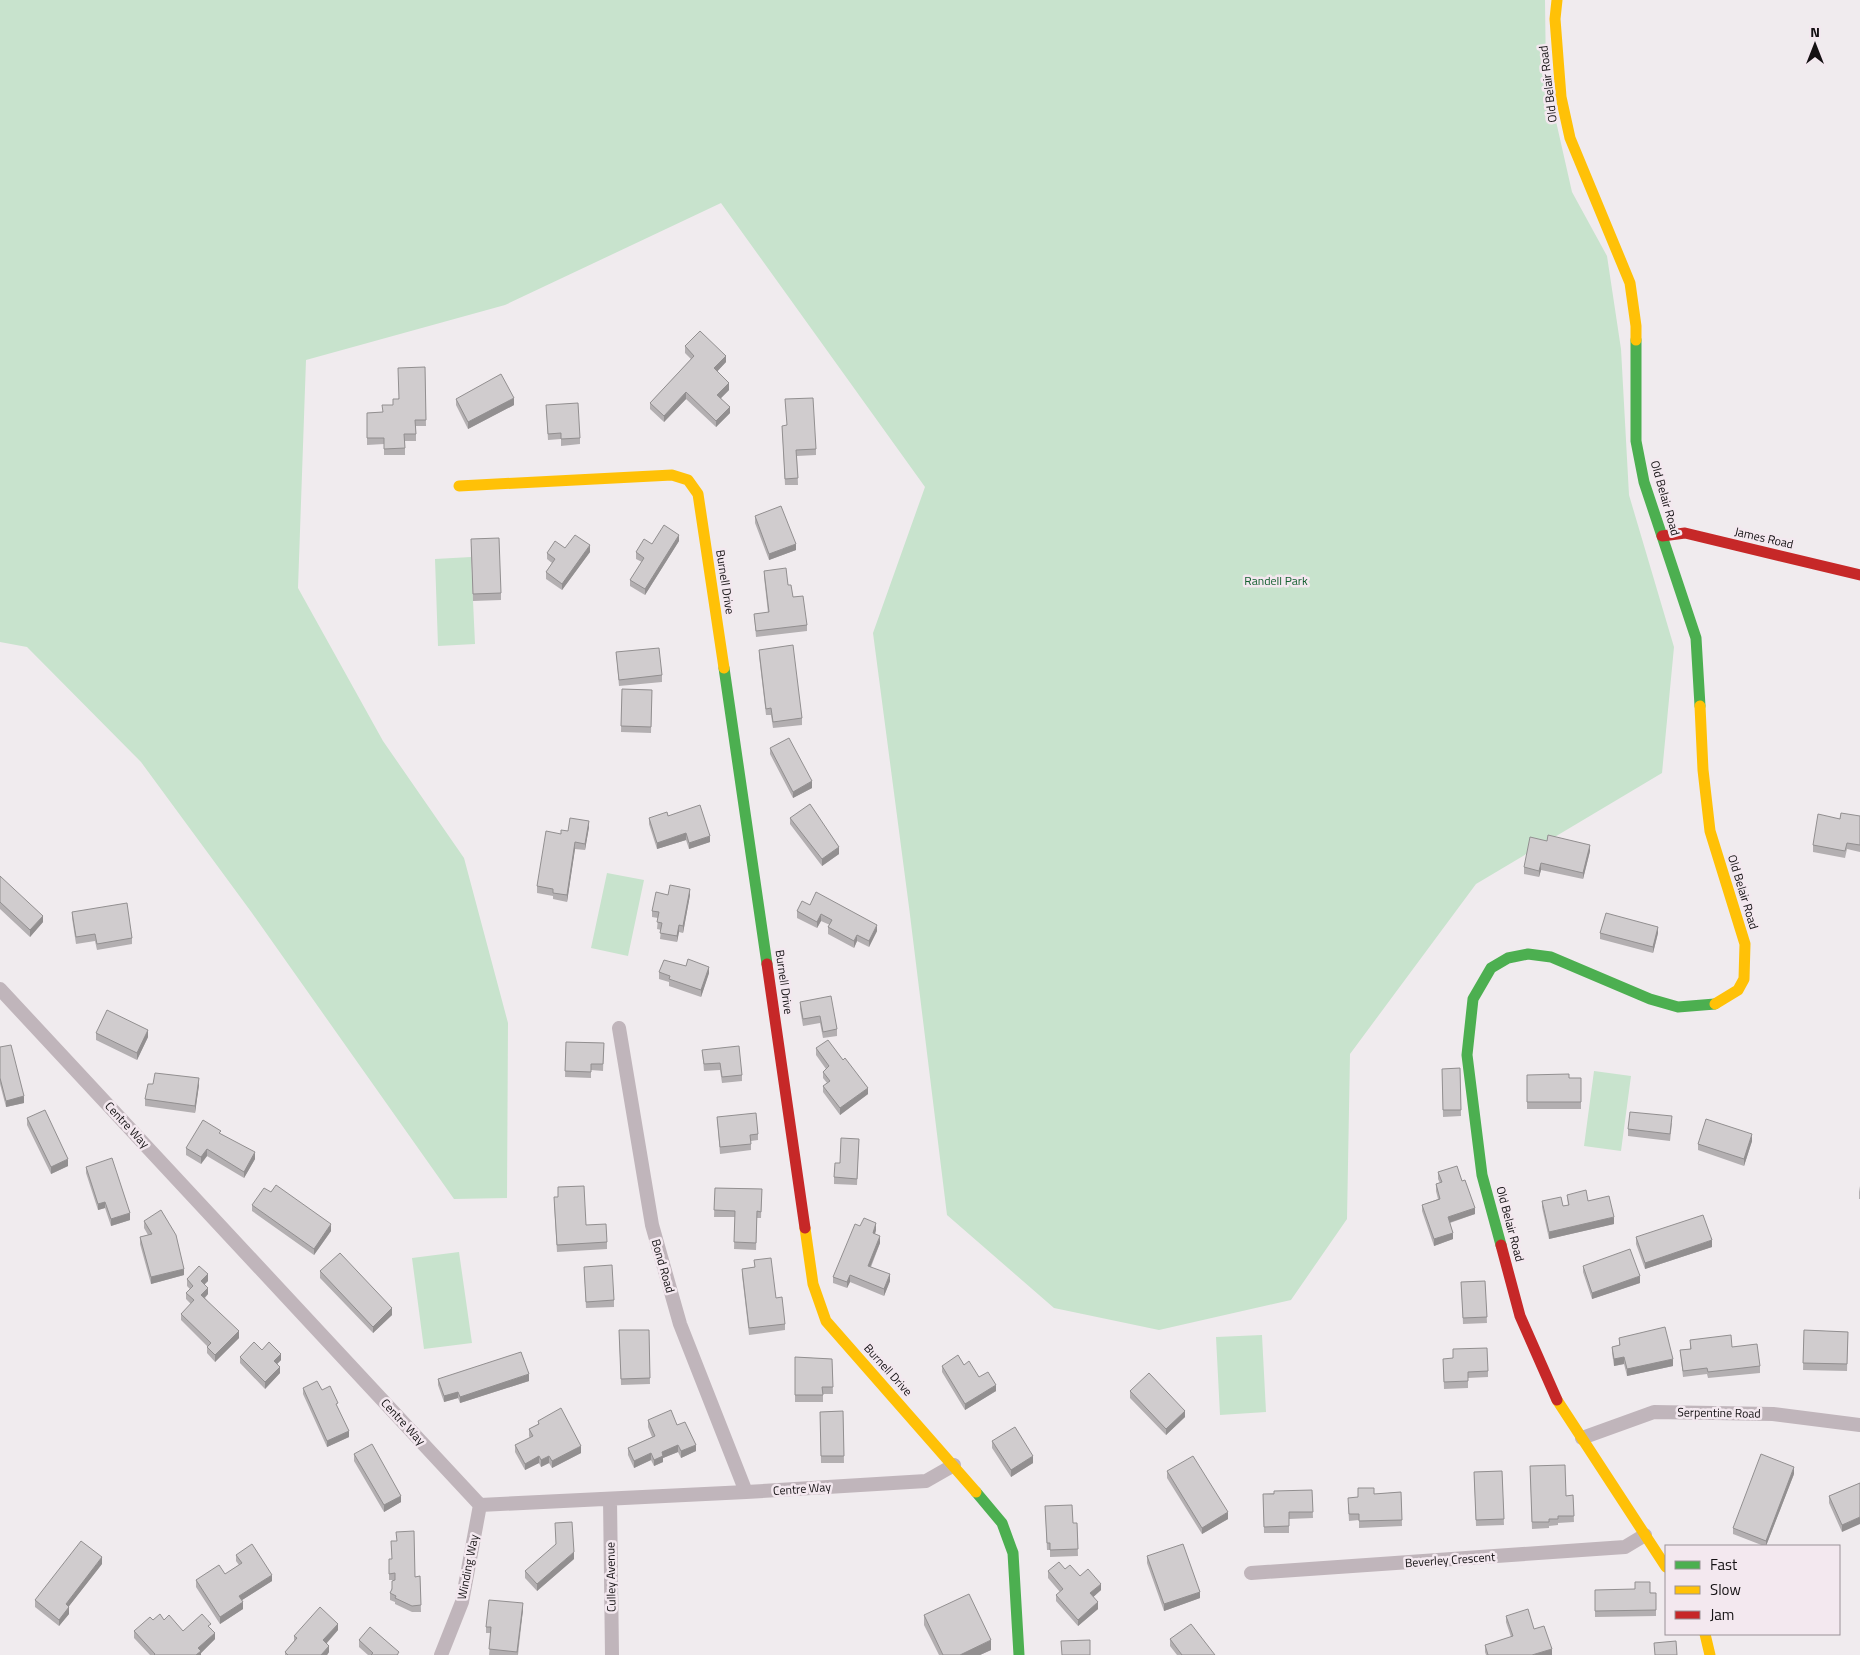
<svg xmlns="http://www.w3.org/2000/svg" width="1860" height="1655" viewBox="0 0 1860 1655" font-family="'Titillium Web',sans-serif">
<rect width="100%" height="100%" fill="#f0ebee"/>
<path fill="#c8e3cd" d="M0 0H1545L1546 77 1572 192 1607 256 1621 349 1629 495 1674 647 1662 773 1476 884 1350 1054 1347 1219 1291 1300 1159 1330 1054 1308 947 1215 909 907 873 633 925 487 721 203 505 305 306 360 298 588 383 741 464 858 508 1023 507 1198 454 1199 252 913 141 762 27 647 0 642Z
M471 557 475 644 438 646 435 559Z
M607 873 644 880 628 956 591 948Z
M1594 1071 1631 1076 1621 1151 1584 1146Z
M459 1252 472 1343 424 1349 412 1258Z
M1262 1335 1266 1412 1220 1415 1216 1337Z"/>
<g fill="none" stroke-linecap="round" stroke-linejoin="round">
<path stroke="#c0b5bb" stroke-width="14" d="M0 989 480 1505 746 1492 926 1481 954 1465
M619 1028 652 1225 680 1324 746 1492
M1582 1438 1654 1412 1773 1414 1860 1425
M610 1499 612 1655
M1251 1573 1625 1547 1645 1535
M441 1655 462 1602 480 1505"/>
<path stroke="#4caf50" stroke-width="11" d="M1636 340V441L1644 482 1696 638 1700 706
M724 668 767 964
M1501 1245 1482 1175 1467 1055 1473 999 1491 968 1508 958 1528 954 1551 957 1650 999 1678 1007 1715 1004
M976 1492 1002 1523 1013 1553 1019 1655"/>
<path stroke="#ffc107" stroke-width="11" d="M1557 0 1555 19 1561 97 1570 138 1630 283 1636 326V340
M459 486 672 475 688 480 698 494 724 668
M1700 706 1703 770 1710 831 1745 944 1744 979 1738 990 1715 1004
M805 1228 813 1284 826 1321 976 1492
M1557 1400 1666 1567
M1705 1634 1710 1655"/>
<path stroke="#c62828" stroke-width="11" d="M1662 536 1685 533 1860 575
M767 964 805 1228
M1501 1245 1520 1316 1557 1400"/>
</g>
<path fill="#b3afb1" d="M685 346 726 362 717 371 729 390 721 398 730 413 716 427 686 399 664 422 650 409V403L691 359 685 353Z
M425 367 426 426H416V441H405V455H384V444L367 445V413L382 412 393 405Z
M456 399 514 405 468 429 456 405Z
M546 405 580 438V444L561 446V439L548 440Z
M782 426 816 449V455L797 456 798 485H785Z
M755 516 796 550 769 560 755 523Z
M679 541 645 595 630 586V580L642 562 636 559V552L652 544Z
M471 545 501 593V600L473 601Z
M565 548 590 552 562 590 546 579V572L552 563 547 559V553Z
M764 571 788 585 793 597 807 625V631L756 637 754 614 768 613 764 577Z
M759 650 802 718V725L773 728 771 715H766L759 656Z
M616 652 662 675V682L619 686Z
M622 689 652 690 651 733 621 732Z
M770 748 812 788 793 798 770 754Z
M668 816 710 842 689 849 686 840 657 849 649 824V818Z
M1860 816V852L1847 849 1845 858 1813 852V845L1840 819Z
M790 818 839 854 822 866 790 824Z
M589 827 585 850 575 849 567 902 553 899V896L537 893V886L561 834 568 831Z
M1590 851 1583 879 1541 870 1539 877 1524 874V867Z
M0 876 43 922 30 937 0 909Z
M668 895H690L683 933 679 932 677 942 660 939 661 930 657 929 658 918 652 917V911Z
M810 905 877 931 869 947 857 941 854 948 828 934V927L830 925 821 921 817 928 797 918V911Z
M72 912 132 938V944L97 950 95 941 76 944 72 918Z
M1600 933H1658L1653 953 1600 939Z
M686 966 709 973 701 997 669 986V982L659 979V972Z
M800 1002 837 1029V1036L823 1038 820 1023 803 1026 800 1009Z
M96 1033 148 1037 137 1060 96 1040Z
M566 1042 604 1043 603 1071 591 1070V1078L565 1077Z
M0 1047 24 1103 6 1107 0 1084Z
M816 1048 868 1094 840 1115 823 1092V1086L827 1083 823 1078V1072L826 1069 816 1055Z
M702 1050 742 1075V1081L722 1083 720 1070 704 1071Z
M1460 1068 1461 1116 1443 1117 1442 1069Z
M1527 1075 1569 1078H1581V1109H1527Z
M153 1084 199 1085 195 1113 145 1106V1099Z
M717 1117 758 1134V1140L751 1141V1150L720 1154Z
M27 1118 68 1166 51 1174 27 1125Z
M1672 1123 1670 1141 1628 1136V1129Z
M221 1134 255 1159 244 1178 207 1156 201 1164 186 1155V1148Z
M859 1139 857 1185 834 1184V1177Z
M1752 1141 1744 1166 1698 1150V1144Z
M86 1167 130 1220 111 1226 105 1208 98 1210 86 1173Z
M1438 1172 1475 1214 1450 1223 1453 1239 1434 1246 1422 1211V1205L1438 1199 1436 1191V1184L1440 1183 1438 1179Z
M1860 1186V1199H1859V1192Z
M715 1188 762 1189 761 1218H757L756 1250 734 1249 735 1217H714Z
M1567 1195 1588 1201 1614 1224 1549 1239 1542 1207V1201L1563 1206 1568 1205Z
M554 1203 586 1225 607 1242V1249L557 1252Z
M252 1205 331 1231 314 1255 252 1211Z
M144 1221 184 1275 151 1284 140 1244V1237L148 1235 144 1228Z
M860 1226 876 1230 875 1234 880 1243 871 1267 890 1281 884 1296 850 1282 847 1288 833 1283V1277Z
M1636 1237 1712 1247 1645 1269 1636 1244Z
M754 1260 785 1324V1330L749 1335 742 1275V1269L755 1267Z
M1583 1266 1640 1283 1592 1299 1583 1272Z
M584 1267 614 1300V1307L586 1308Z
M320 1271 392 1315 373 1333 320 1278Z
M187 1279 208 1281 204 1284 208 1294 205 1298 239 1338 215 1362 207 1353V1346L181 1320V1314L191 1304 186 1299V1293L190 1289 187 1286Z
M1485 1281 1487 1323 1463 1324 1461 1282Z
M619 1330H649L650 1384 621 1385Z
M1804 1330 1848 1332 1847 1371 1803 1370Z
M1619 1338 1673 1366 1627 1376 1624 1364 1614 1366 1612 1353V1347L1619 1345Z
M1690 1340 1732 1347 1760 1366V1373L1708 1378 1707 1374 1683 1377 1680 1350 1690 1349Z
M262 1350 281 1360 277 1364 280 1373 265 1389 240 1363V1357Z
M795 1357 832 1359 833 1394H823V1402H795Z
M1443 1359 1488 1371V1377L1468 1378V1388L1444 1389Z
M964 1365 996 1391 965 1410 942 1372V1366Z
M438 1379 529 1381 460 1403 458 1398 444 1402 438 1385Z
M303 1388 322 1390 338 1408 349 1437 327 1447 303 1394Z
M1130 1391 1185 1417 1166 1435 1130 1398Z
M843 1411 844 1463H821L820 1412Z
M648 1420 677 1425 696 1451 681 1458 678 1452 663 1458V1462L654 1466 651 1460 634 1468 628 1455V1448L652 1437 648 1427Z
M538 1421 581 1453 552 1468 549 1463 541 1467 539 1463 525 1470 515 1452V1445L530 1438 529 1436V1429L538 1424Z
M992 1441 1033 1463 1011 1477 992 1448Z
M354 1454 401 1502 384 1512 354 1461Z
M1530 1466 1566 1496 1573 1495 1574 1522 1558 1523V1525L1549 1526V1528L1532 1529Z
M1167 1471 1228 1519 1202 1534 1167 1478Z
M1502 1471 1504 1525 1476 1526 1474 1472Z
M1794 1474 1766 1546H1764L1733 1534V1528Z
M1860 1483 1842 1532 1829 1503V1496Z
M1312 1490 1313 1518 1289 1519V1533H1264L1263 1494Z
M1401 1492 1402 1526 1359 1528V1520L1349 1521 1348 1504 1358 1497 1374 1494Z
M1045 1506 1073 1523H1077L1078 1556 1050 1557V1550H1047Z
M236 1555 272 1581 242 1600 243 1609 220 1624 196 1587V1580L225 1574 239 1565 236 1561Z
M1147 1556 1200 1598 1164 1611 1147 1563Z
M389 1559 415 1577 420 1576 421 1612H412L395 1604V1602L390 1600V1593L395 1580H389Z
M574 1559 537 1591 525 1578V1571Z
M102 1564 69 1606V1614L59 1626 35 1607V1600Z
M1065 1569 1080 1576 1101 1590 1093 1597 1098 1609 1078 1626 1056 1601V1595L1060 1592 1048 1578V1571Z
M1595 1590 1656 1593V1616L1595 1617Z
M523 1610 518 1655H489L491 1633H486V1627Z
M924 1615 991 1650 980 1655H939L924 1625Z
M1506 1616 1534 1629 1552 1655H1486L1485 1652V1645L1511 1637 1506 1622Z
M153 1620H164L183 1631 211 1628 215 1639 201 1653V1655H150L134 1638V1631Z
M338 1630 327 1643 329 1652 327 1655H285V1652L294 1641V1636Z
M1170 1639 1215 1655H1177L1170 1646Z
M359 1640 399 1655H368L359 1647Z"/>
<path fill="#928f90" d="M726 356V362L714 375V368Z
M729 383V390L717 402V395Z
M686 392V399L664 422V416Z
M514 398V405L468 429V422Z
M730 407V413L716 427V421Z
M679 535V541L645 595V589Z
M796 544V550L769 560V554Z
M590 545V552L562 590V584Z
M812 781V788L793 798V792Z
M589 821V827L585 850V844Z
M686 833V840L657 849V843Z
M710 836V842L689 849V843Z
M575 842V849L567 902V895Z
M1590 845V851L1583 879V873Z
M839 847V854L822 866V859Z
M1541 863V870L1539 877V871Z
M690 889V895L683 933V926Z
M821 914V921L817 928V922Z
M43 916V922L30 937V930Z
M679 925V932L677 942V936Z
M877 925V931L869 947V941Z
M1658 927V933L1653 953V947Z
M857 935V941L854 948V941Z
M709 967V973L701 997V990Z
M148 1030V1037L137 1060V1053Z
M199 1078V1085L195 1113V1106Z
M868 1088V1094L840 1115V1108Z
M24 1096V1103L6 1107V1101Z
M1752 1134V1141L1744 1166V1159Z
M207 1149V1156L201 1164V1157Z
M255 1152V1159L244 1178V1172Z
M68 1159V1166L51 1174V1167Z
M105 1202V1208L98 1210V1204Z
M1475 1208V1214L1448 1223V1217Z
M130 1213V1220L111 1226V1219Z
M1614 1217V1224L1549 1239V1232Z
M876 1223V1230L873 1240V1233Z
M331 1224V1231L314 1255V1249Z
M1453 1233V1239L1434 1246V1239Z
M880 1236V1243L868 1272V1266Z
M1712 1240V1247L1645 1269V1263Z
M184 1269V1275L151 1284V1277Z
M208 1274V1281L201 1288V1281Z
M890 1274V1281L884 1296V1289Z
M850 1275V1282L847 1288V1282Z
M1640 1276V1283L1592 1299V1293Z
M208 1288V1294L201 1301V1295Z
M392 1308V1315L373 1333V1327Z
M239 1331V1338L215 1362V1355Z
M281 1354V1360L274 1367V1361Z
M1624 1357V1364L1614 1366V1359Z
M1673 1359V1366L1627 1376V1369Z
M280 1367V1373L265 1389V1382Z
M529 1374V1381L460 1403V1397Z
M996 1385V1391L965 1410V1404Z
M458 1392V1398L444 1402V1396Z
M1185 1411V1417L1166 1435V1429Z
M349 1431V1437L327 1447V1441Z
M678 1445V1452L663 1458V1462L654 1466V1460L662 1452Z
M696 1445V1451L681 1458V1451Z
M581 1446V1453L552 1468V1461Z
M651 1453V1460L634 1468V1461Z
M539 1456V1463L525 1470V1464Z
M549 1456V1463L541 1467V1460Z
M1033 1456V1463L1011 1477V1470Z
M1794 1467V1474L1766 1546V1541Z
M401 1496V1502L384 1512V1505Z
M1228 1512V1519L1202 1534V1528Z
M1860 1517V1524L1842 1532V1525Z
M574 1552V1559L537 1591V1584Z
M102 1557V1564L66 1610V1604Z
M272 1575V1581L239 1602V1596Z
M1101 1584V1590L1090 1600V1593Z
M1200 1592V1598L1164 1611V1604Z
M243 1602V1609L220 1624V1617Z
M1098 1602V1609L1078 1626V1620Z
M523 1603V1610L517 1655V1652Z
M69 1607V1614L59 1626V1620Z
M338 1624V1630L323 1647V1640Z
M215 1633V1639L201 1653V1655H196L198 1648Z
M991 1640V1650L980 1655H960Z
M329 1646V1652L327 1655H321Z
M1552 1649V1655H1532Z"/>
<path fill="#d0ccce" stroke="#928f90" d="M700 331 726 356 714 368 729 383 717 395 730 407 716 421 686 392 664 416 650 403 694 356 685 346Z
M425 367 426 420H415L416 434H404L405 448 384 449V438H367V413L383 412 382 405H393V399H399L398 368Z
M501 374 514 398 468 422 456 399Z
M813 398 816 449 796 450 798 478 785 479 782 426 787 425 785 399Z
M578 403 580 438 561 439V433L548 434 546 405Z
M781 506 796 544 769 554 755 516Z
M664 525 679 535 645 589 630 580 644 558 636 552 644 539 652 544Z
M575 535 590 545 562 584 546 572 555 559 547 553 555 541 565 548Z
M499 538 501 593 473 594 471 539Z
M786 568 788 585H791L793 597 803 596 807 625 756 631 754 614 769 612 764 571Z
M793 645 802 718 773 722 771 708 766 709 759 650Z
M659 648 662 675 619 680 616 652Z
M622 689 652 690 651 727 621 726Z
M789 738 812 781 793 792 770 748Z
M810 804 839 847 822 859 790 818Z
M700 805 710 836 689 843 686 833 657 843 649 818 667 812 668 816Z
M1841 813 1860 816V845L1847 843 1845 851 1813 845 1818 814 1840 819Z
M570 818 589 821 585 844 575 842 567 895 553 893V889L537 886 546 831 561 834V830L568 831Z
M1548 835 1590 845 1583 873 1541 863 1539 871 1524 867 1530 837 1547 841Z
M0 876 43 916 30 930 0 902Z
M670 885 690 889 683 926 679 925 677 936 660 933 662 923 657 922 659 912 652 911 656 892 668 895Z
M816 892 877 925 869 941 857 935 854 941 828 927 832 920 821 914 817 922 797 911 802 901 810 905Z
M127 903 132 938 97 944 95 934 76 937 72 912Z
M1606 913 1658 927 1653 947 1600 933Z
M688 959 709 967 701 990 669 979 670 976 659 972 664 960 686 966Z
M831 996 837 1029 823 1032 820 1016 803 1019 800 1002Z
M107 1010 148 1030 137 1053 96 1033Z
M828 1040 843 1060 845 1058 868 1088 840 1108 823 1086 830 1081 823 1072 829 1066 816 1048Z
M566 1042 604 1043 603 1064H591V1072L565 1071Z
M11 1045 24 1096 6 1101 0 1078V1047Z
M739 1046 742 1075 722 1077 720 1063 704 1064 702 1050Z
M1460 1068 1461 1110H1443L1442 1069Z
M155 1073 199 1078 195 1106 145 1099 148 1084H153Z
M1569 1074V1078H1581V1102H1527V1075Z
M45 1110 68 1159 51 1167 27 1118Z
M1630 1112 1672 1116 1670 1134 1628 1129Z
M756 1113 758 1134 750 1135 751 1144 720 1147 717 1117Z
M1706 1119 1752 1134 1744 1159 1698 1144Z
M203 1120 221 1131 219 1133 255 1152 244 1172 207 1149 201 1157 186 1148Z
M841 1138 859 1139 857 1179 834 1177 835 1163H840Z
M112 1158 130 1213 111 1219 105 1202 98 1204 86 1167Z
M1457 1166 1462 1181 1465 1180 1475 1208 1448 1217 1453 1233 1434 1239 1422 1205 1440 1199 1436 1184 1442 1182 1438 1172Z
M276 1185 331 1224 314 1249 252 1205 264 1188 271 1192Z
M584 1186 586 1225 606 1224 607 1242 557 1245 554 1197H558V1187Z
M715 1188 762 1189 761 1212 757 1211 756 1243 734 1242 735 1211 714 1210Z
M1586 1190 1588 1201 1609 1196 1614 1217 1549 1232 1542 1201 1561 1197 1563 1206 1569 1205 1567 1195Z
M161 1210 176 1235 184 1269 151 1277 140 1237 152 1234 144 1221Z
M1703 1215 1712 1240 1645 1263 1636 1237Z
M864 1218 876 1223 873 1233 880 1236 868 1266 890 1274 884 1289 850 1275 847 1282 833 1277 855 1224 860 1226Z
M1630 1249 1640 1276 1592 1293 1583 1266Z
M340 1253 392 1308 373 1327 320 1271Z
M771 1258 776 1298 782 1297 785 1324 749 1328 742 1269 755 1267 754 1260Z
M612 1265 614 1300 586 1302 584 1267Z
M199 1266 208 1274 201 1281 208 1288 201 1295 239 1331 215 1355 207 1347 211 1343 181 1314 194 1300 186 1293 193 1286 187 1279Z
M1485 1281 1487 1317 1463 1318 1461 1282Z
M1665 1327 1673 1359 1627 1369 1624 1357 1614 1359 1612 1347 1620 1345 1619 1338Z
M619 1330H649L650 1378 621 1379Z
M1804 1330 1848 1332 1847 1364 1803 1363Z
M1731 1335 1732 1347 1757 1344 1760 1366 1708 1372 1707 1368 1683 1371 1680 1350 1691 1349 1690 1340Z
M254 1342 262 1350 269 1342 281 1354 274 1361 280 1367 265 1382 240 1357Z
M1487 1348 1488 1371 1468 1372V1381L1444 1382 1443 1359 1453 1358V1349Z
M521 1352 529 1374 460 1397 458 1392 444 1396 438 1379Z
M958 1355 964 1365 969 1361 979 1377 988 1372 996 1385 965 1404 942 1366Z
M795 1357 832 1359 833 1387H822L823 1395H795Z
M1149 1373 1185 1411 1166 1429 1130 1391Z
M317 1381 322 1390 330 1386 338 1403 336 1404 349 1431 327 1441 303 1388Z
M561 1408 581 1446 552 1461 549 1456 541 1460 539 1456 525 1464 515 1445 533 1436 529 1429 539 1424 538 1421Z
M671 1410 677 1425 685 1422 696 1445 681 1451 678 1445 662 1452 663 1456 654 1460 651 1453 634 1461 628 1448 655 1436 648 1420Z
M843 1411 844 1456H821L820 1412Z
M1015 1427 1033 1456 1011 1470 992 1441Z
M372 1444 401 1496 384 1505 354 1454Z
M1761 1454 1794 1467 1766 1541 1733 1528Z
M1193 1456 1228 1512 1202 1528 1167 1471Z
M1565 1465 1566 1496 1573 1495 1574 1516H1558V1519H1549V1522H1532L1530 1466Z
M1502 1471 1504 1519 1476 1520 1474 1472Z
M1860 1483V1517L1842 1525 1829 1496Z
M1358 1488H1374V1494L1401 1492 1402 1520 1359 1521V1514H1349L1348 1498 1358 1497Z
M1312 1490 1313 1512H1289V1526L1264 1527 1263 1494H1274V1491Z
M1072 1505 1073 1523H1077L1078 1549 1050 1550V1543H1047L1045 1506Z
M572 1522 574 1552 537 1584 525 1571 556 1544 555 1523Z
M414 1531 415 1577 420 1576 421 1605 412 1606 395 1598 396 1596 390 1593 392 1589V1581L395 1580V1573L389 1574V1559H392L391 1541H397L396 1532Z
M81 1541 102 1557 66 1604 69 1607 59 1620 35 1600Z
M252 1544 272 1575 239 1596 243 1602 220 1617 196 1580 219 1565 225 1574 242 1563 236 1555Z
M1183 1544 1200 1592 1164 1604 1147 1556Z
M1059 1562 1065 1569 1070 1565 1080 1576 1088 1569 1101 1584 1090 1593 1098 1602 1078 1620 1056 1595 1063 1589 1048 1571Z
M1635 1582H1650V1593H1656V1610L1595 1611V1590L1635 1589Z
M969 1594 991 1640 960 1655H943L924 1615Z
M489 1600 523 1603 517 1652 489 1649 491 1627H486Z
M320 1607 338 1624 323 1640 329 1646 321 1655H288L285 1652 297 1638 294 1636Z
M1528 1609 1534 1629 1544 1626 1552 1649 1532 1655H1488L1485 1645 1513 1636 1506 1616Z
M160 1614 164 1620 169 1615 183 1631 202 1614 211 1624 208 1626 215 1633 198 1648 201 1651 196 1655H154L155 1654 134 1631 150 1617 153 1620Z
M1191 1624 1215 1655H1182L1170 1639Z
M370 1627 399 1652 397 1655H371L373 1653 359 1640Z
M1090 1640V1655H1062L1061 1641Z
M1676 1641 1677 1655H1655L1654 1643Z"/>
<g text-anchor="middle" stroke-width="5" stroke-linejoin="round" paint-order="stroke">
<g font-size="12" fill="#141113" stroke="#f3e8ef">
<text transform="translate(1548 84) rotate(-97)" y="4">Old Belair Road</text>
<text transform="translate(1665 498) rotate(74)" y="4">Old Belair Road</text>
<text transform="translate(1764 538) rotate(13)" y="4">James Road</text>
<text transform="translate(725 582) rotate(81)" y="4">Burnell Drive</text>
<text transform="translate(1743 892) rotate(73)" y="4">Old Belair Road</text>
<text transform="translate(784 982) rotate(82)" y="4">Burnell Drive</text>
<text transform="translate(127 1125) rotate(47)" y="4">Centre Way</text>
<text transform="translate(1510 1224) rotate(75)" y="4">Old Belair Road</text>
<text transform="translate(663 1266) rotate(74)" y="4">Bond Road</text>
<text transform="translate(888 1370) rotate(48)" y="4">Burnell Drive</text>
<text transform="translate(1719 1413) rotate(1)" y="4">Serpentine Road</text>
<text transform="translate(403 1422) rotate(47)" y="4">Centre Way</text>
<text transform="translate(802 1489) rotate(-4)" y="4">Centre Way</text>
<text transform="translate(1450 1560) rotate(-4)" y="4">Beverley Crescent</text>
<text transform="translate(468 1567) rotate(-79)" y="4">Winding Way</text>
<text transform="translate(611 1577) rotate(-91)" y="4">Culley Avenue</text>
</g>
<g font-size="12" fill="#125e2e" stroke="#f3e8ef">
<text x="1276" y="585">Randell Park</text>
</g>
</g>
<rect x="1665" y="1545" width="175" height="90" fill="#f3e8ef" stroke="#9a9297"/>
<rect x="1675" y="1561" width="25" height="8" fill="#4caf50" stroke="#9a9297"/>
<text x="1710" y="1570" font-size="15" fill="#141113">Fast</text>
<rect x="1675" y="1586" width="25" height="8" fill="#ffc107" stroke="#9a9297"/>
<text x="1710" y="1595" font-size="15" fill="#141113">Slow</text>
<rect x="1675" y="1611" width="25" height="8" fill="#c62828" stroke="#9a9297"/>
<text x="1710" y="1620" font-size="15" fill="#141113">Jam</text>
<g transform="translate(1815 45)" stroke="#f3e8ef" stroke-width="4" paint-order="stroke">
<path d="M0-4L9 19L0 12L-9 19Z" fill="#141113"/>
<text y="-8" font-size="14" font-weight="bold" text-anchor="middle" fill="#141113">N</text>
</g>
</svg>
